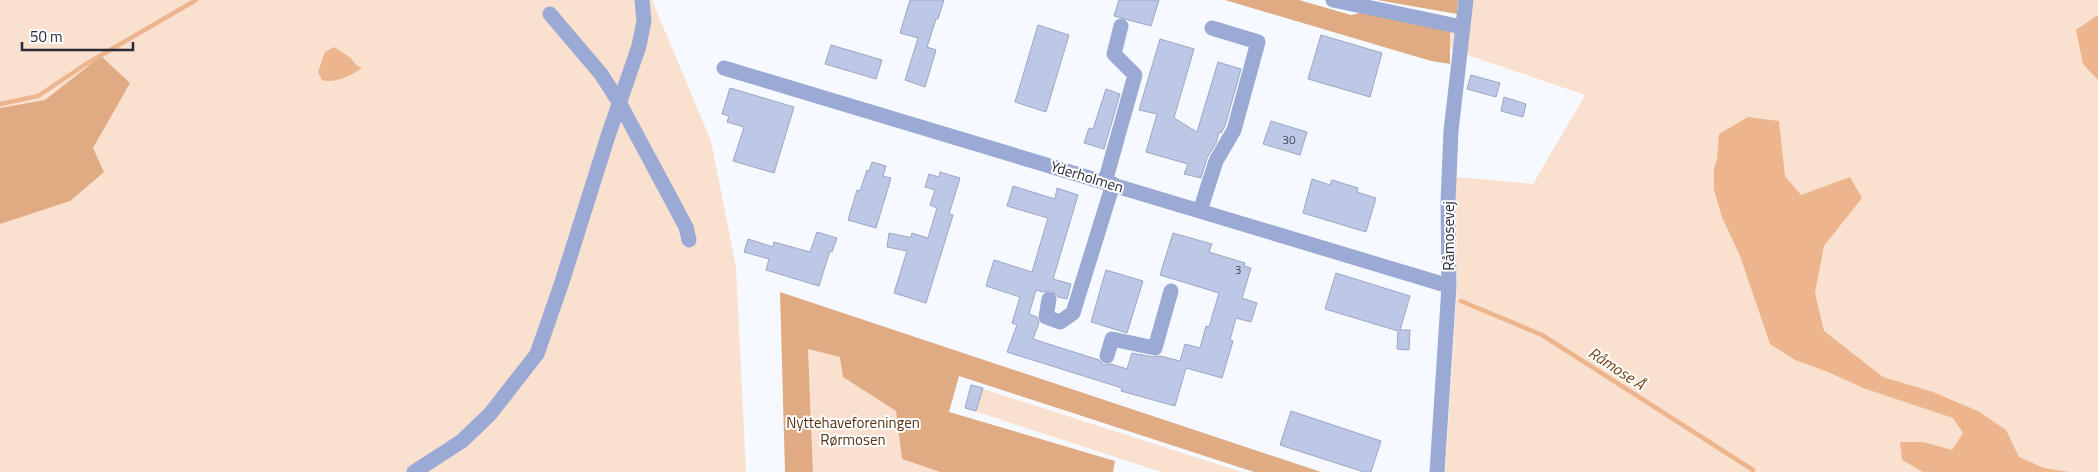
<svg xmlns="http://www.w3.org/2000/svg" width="2098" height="472" viewBox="0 0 2098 472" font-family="'Titillium Web',sans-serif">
<rect width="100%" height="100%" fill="#f6f9ff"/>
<path fill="#fae1cf" d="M0 0H652L711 141 736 267 746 472H0Z
M1458 0H2098V472H1445L1457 289 1456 177 1533 184 1585 95 1450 49V31L1457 14Z
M808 349 841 357 843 377 896 411 902 459 940 472H813Z
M971 385 1242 472H1161L965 408Z"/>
<path fill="#e0aa82" d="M1225 0H1299L1351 15 1378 9 1450 31V64L1431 61Z
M1377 0H1458L1457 14Z
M101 56 130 83 93 148 104 172 70 201 0 224V108L45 100Z
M780 292 1321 472H1254L959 376 949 412 1115 461 1113 472H940L902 459 896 411 843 377 840 357 808 349 813 472H785Z"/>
<path fill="#ecb58d" d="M2098 15V80L2083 64 2076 30Z
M334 47 351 58 356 65 362 68C352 75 335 84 322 80L318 72 325 52Z
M1748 117 1779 121 1785 176 1801 195 1850 177 1862 198 1824 246 1815 293 1824 331 1883 377 1933 392 1978 411 2006 430 2019 457 2044 468 2069 472H1923L1902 460 1900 442H1923L1952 450 1963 433 1953 418 1863 388 1828 372 1795 360 1770 344 1740 256 1722 217 1714 190V169L1717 159 1719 134Z"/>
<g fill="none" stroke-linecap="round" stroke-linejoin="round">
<path stroke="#ecb58d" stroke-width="4.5" d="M0 104 38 96 86 64 196 0
M1461 301 1542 335 1753 470"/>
</g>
<path fill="#bdc8e6" stroke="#9ba6c3" d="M910 0H944L938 19H936L927 47 936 50 925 87 905 80 918 38 900 33Z
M1119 0H1159L1151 26 1114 16Z
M1038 25 1069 35 1046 112 1015 102Z
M1321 35 1382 53 1370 97 1308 79Z
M1160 39 1194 49 1174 118 1197 132 1218 62 1241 69 1225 126 1221 133 1219 132 1216 143 1207 158 1201 178 1184 174 1188 164 1146 152 1157 114 1139 110Z
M831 45 882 60 876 79 825 64Z
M1471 75 1500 83 1496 97 1467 89Z
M730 88 794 107 774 173 733 161 744 127 727 122 729 116 722 114Z
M1106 89 1120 94 1104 149 1084 143 1089 128 1093 129Z
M1504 97 1526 104 1523 117 1501 111Z
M1271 121 1307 132 1300 155 1263 144Z
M872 162 886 166 883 176 891 178 876 228 848 220 857 190 860 191 867 170 869 171Z
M940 172 960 178 949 214 953 215 926 303 894 293 907 251 887 247 889 233 908 237H911L912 233 928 238 937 208 930 205 935 190 925 187 929 174 939 177Z
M1312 179 1330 185 1332 180 1358 188 1357 192 1376 198 1366 232 1303 213Z
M1013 186 1055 199 1057 188 1078 195 1053 279 1071 284 1067 299 1058 297 1051 290 1043 292 1036 290 1029 314 1037 317 1039 323 1033 339 1099 360 1104 365 1111 364 1127 369 1132 353 1153 357 1160 356 1180 361 1185 344 1200 348 1206 326 1209 327 1219 293 1160 275 1173 233 1212 244 1209 252 1245 263 1244 266 1251 268 1242 298 1257 303 1251 322 1236 318 1230 340 1233 341 1222 378 1186 368 1175 406 1121 391 1122 388 1007 352 1017 325 1012 323 1020 297 986 286 994 260 1032 272 1048 218 1007 206Z
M817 232 837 238 832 252 830 251 819 286 766 270 769 259 744 252 748 239 773 247 774 242 810 252Z
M1106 270 1143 281 1127 333 1091 322Z
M1336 273 1410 296 1400 330H1410L1409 350 1397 349 1398 331 1325 309Z
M971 385 983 388 976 411 965 408Z
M1291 411 1381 441 1371 472H1364L1280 445Z"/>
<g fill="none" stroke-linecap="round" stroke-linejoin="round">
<path stroke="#9baad5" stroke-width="15" d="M1333 0 1462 27
M550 14 601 74 619 102 686 227 689 240
M724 68 1449 286
M1105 182 1135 75 1114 54 1121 26
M1200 211 1216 161 1234 130 1258 42 1212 28
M1049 299 1046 317 1060 322 1073 313 1113 184
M1107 356 1112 339 1155 348 1171 291
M414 472 462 441 490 414 537 354 562 282 608 136 639 46 644 21 642 0
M1437 472 1449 286 1448 203 1451 131 1466 0"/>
</g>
<g text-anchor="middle" stroke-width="4" stroke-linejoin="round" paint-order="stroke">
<g font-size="12" fill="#4c5263">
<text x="1289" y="144">30</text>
<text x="1238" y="274">3</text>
</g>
<g font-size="15" fill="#272b37" stroke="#fff">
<text transform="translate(1087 177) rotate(17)" y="5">Yderholmen</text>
<text transform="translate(1449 236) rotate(-90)" y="5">Råmosevej</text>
</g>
<g font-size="15" fill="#583415" stroke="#fff">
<text x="853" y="428">Nyttehaveforeningen<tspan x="853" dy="17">Rørmosen</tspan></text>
</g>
<g font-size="16" font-style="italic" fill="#764417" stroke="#fff">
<text transform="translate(1617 368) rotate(33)" y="6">Råmose Å</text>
</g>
</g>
<path d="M22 42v8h111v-8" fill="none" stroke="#272b37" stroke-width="2.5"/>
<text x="30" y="42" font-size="15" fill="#272b37" stroke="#ffffff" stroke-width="4" paint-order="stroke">50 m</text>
</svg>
